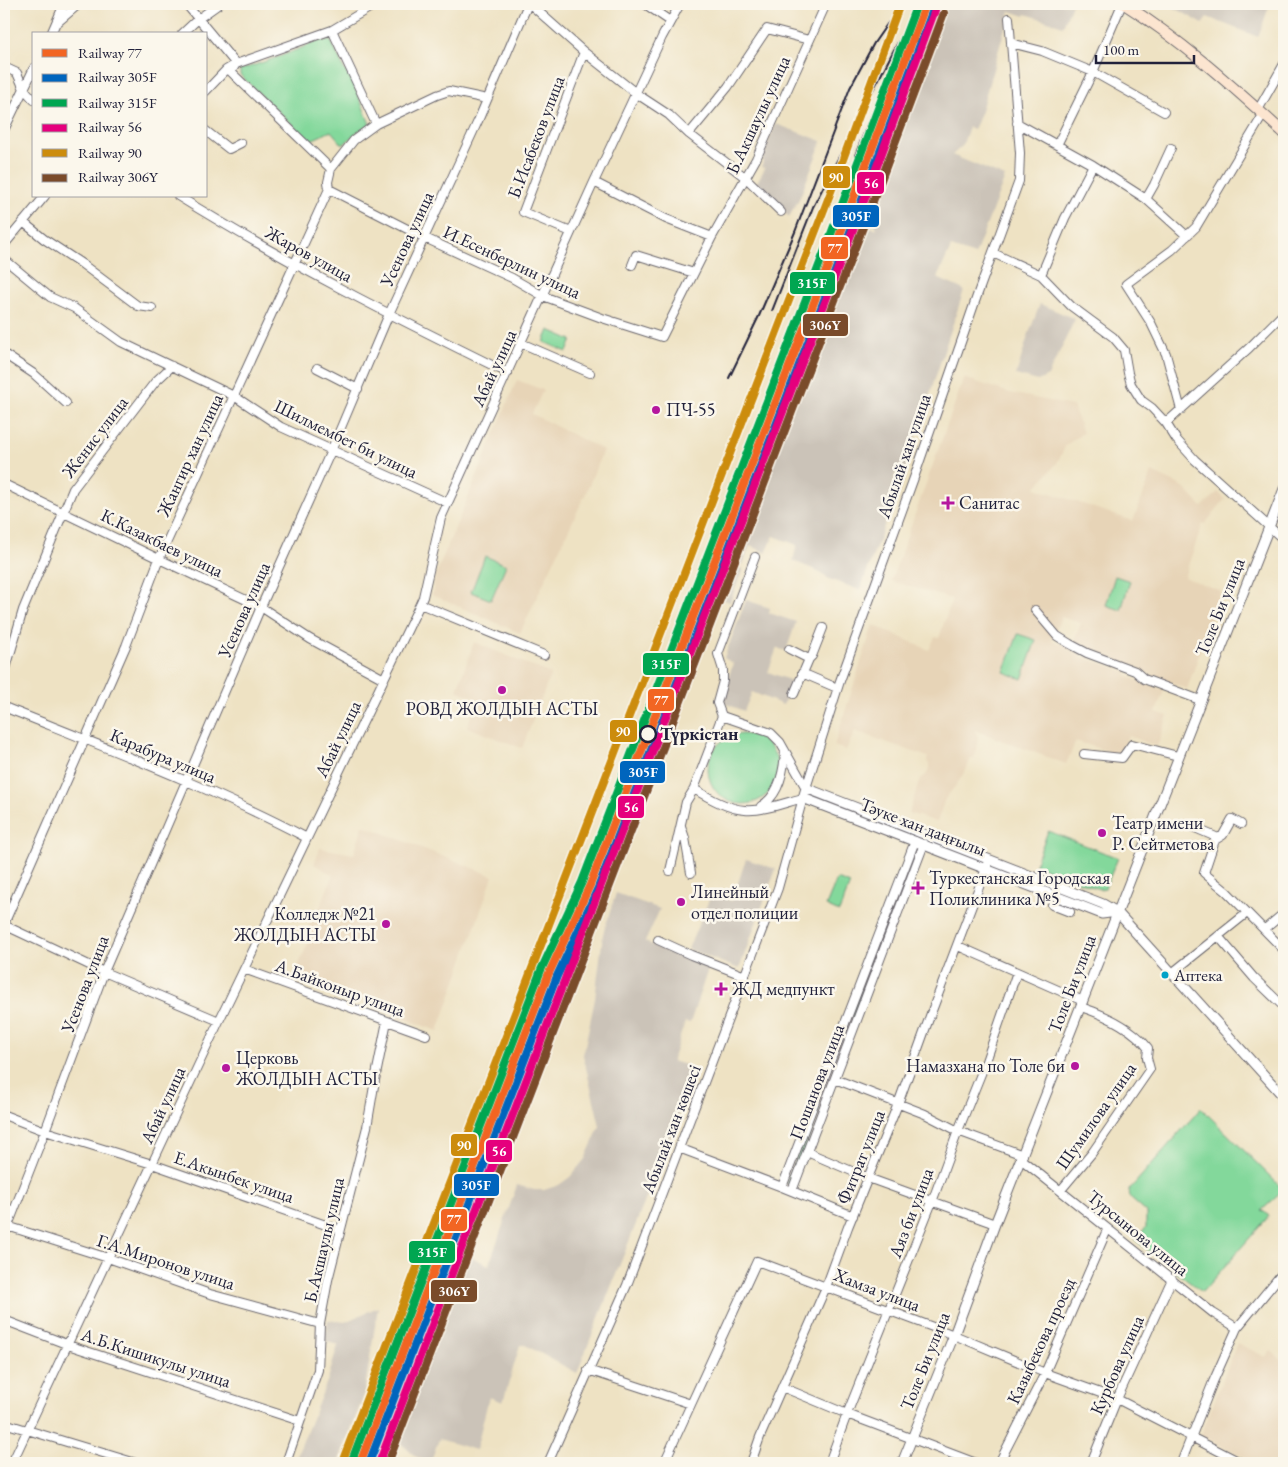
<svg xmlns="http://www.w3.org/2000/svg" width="1288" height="1467" viewBox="0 0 1288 1467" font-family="'EB Garamond',serif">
<rect width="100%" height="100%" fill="#fbf7ec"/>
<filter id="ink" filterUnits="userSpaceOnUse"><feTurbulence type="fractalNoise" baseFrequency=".02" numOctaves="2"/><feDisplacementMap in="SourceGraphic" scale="10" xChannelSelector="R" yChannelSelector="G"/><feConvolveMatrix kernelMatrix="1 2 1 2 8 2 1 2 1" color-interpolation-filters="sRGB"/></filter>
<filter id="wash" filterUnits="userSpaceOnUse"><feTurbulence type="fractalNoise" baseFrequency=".0096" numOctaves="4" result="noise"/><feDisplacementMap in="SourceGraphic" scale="20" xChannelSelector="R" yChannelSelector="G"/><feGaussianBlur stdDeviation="1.12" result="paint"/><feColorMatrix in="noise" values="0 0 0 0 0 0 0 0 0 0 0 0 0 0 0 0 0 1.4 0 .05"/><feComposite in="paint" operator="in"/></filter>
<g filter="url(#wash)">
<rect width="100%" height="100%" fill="#eee2c3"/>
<path fill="#e7d4b7" d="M964 378 1010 393 1073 406 1083 433 1066 445 1057 463 1035 488 1133 521 1152 472 1182 486 1202 507 1218 492 1225 499 1205 524 1203 523 1184 577 1221 591 1187 689 1134 667 1073 644 1081 623 1061 617 1052 640 1081 652 1083 657 1128 672 1127 676 1164 690 1156 712 1168 716 1157 747 1128 735 1120 755 1076 741 1066 764 974 730 978 737 975 756 970 760 967 768 957 784 945 799 937 822 909 813 920 779 927 774 930 765 927 761 928 757 855 731 846 750 834 746 873 625 929 650 935 637 939 638 952 599 891 581Z
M517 380 543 390 532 414 603 450 585 495 520 633 432 595 435 576Z
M474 642 551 674 522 748 467 727 477 699 457 690Z
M363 825 493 876 438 1031 293 978 312 934 307 932 312 916 316 917 333 875 314 864 320 848 354 854Z
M1237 1343 1266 1357 1271 1351 1284 1362V1463H1255L1201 1435Z"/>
<path fill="#cbc3b8" d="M939 4H1072L1063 26 1026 14 1025 16 1010 11 978 121 974 129 969 127 962 146 952 155 1005 177 975 255 951 247 937 278 964 290 904 473 896 472 892 487 898 489 860 590 829 579 813 569 793 561 797 545 774 536 766 553 750 545 743 565 722 557 782 409 811 312 836 299 851 261 847 259 848 248 860 222 877 230 875 222 878 198 882 183 887 184 892 149 900 116 927 42Z
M1168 4H1270L1258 37 1207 17 1203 24Z
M776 124 822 141 800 197 789 217 756 184 765 168 762 167 764 152Z
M1040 304 1075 319 1048 376 1038 381 1016 375 1028 336Z
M722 561 743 569 730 602 717 597 721 584 713 580Z
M746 600 770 608 769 613 796 622 786 651 777 648 768 672 792 681 783 705 752 692 744 711 721 702 733 663 724 658Z
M746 859 776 869 739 969 688 949 712 893 732 901Z
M616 893 660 909 645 942 709 966 690 1023 685 1022 672 1061 691 1067 694 1077 577 1373 525 1345H520L503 1402 489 1397 476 1450 439 1439 430 1463 415 1456 396 1439 466 1255 489 1265 517 1185 534 1190H544L559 1185 570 1177 585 1159 600 1126 583 1055 595 999 603 934Z
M378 1307 364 1395 338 1463H294L328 1379 338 1345 324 1341 328 1320 345 1322Z"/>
<path fill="#83d89b" stroke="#527d6b" d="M321 40 331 41 344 69 352 80 370 124 357 132 343 145 331 131 309 141 240 75V70L281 56Z
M549 330 572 340 567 352 544 342Z
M485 556 506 565 491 600 471 592Z
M1115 576 1130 581 1121 610 1106 605Z
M1018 634 1036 640 1022 679 1004 672Z
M708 769a35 35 0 1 1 70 0a35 35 0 1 1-70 0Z
M1048 831 1118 858 1105 888 1099 889 1035 865Z
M837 879 850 884 839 912 826 906Z
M891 909 896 911 855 1018H852L850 1016Z
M815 1107 820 1109 791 1185 786 1183Z
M1201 1108 1284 1190 1262 1210 1269 1216 1202 1292 1135 1240 1146 1227V1212L1130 1198 1129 1190Z"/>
</g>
<g filter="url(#ink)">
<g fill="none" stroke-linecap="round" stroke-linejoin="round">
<g stroke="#69656b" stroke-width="10">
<path id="minor" d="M186 4 236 64 231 72 331 169
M530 4 584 52 637 94 669 115 689 134 746 178 781 212
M645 4 670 21
M58 22 79 4
M332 30 376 124
M51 34 64 4
M182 34 198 19 219 4
M1011 43 1042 51 1093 72 1164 112
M4 67 17 73 24 89 34 100
M206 91 226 70 236 64 332 30 376 4
M1258 110 1284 64
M1017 123 1093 165 1146 199 1187 236
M4 130 34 68
M206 131 229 149 241 143
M689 134 728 87 767 29 809 40
M1057 145 1093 72 1122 4
M594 182 666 219 712 237
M329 189 425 238 512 278 543 296 602 318 662 337 712 237 756 159 826 4
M178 196C284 262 396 318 508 373
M1146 199 1154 185 1171 148
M23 222 44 239 82 264 138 306 152 308
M571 232 523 212 584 52
M4 245 45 196
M993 253 1041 275 1071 306 1113 337 1124 350 1128 373 1131 384 1141 400 1152 408 1166 423 1176 439 1195 460 1284 540
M4 259 50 297 74 308 121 342 234 396 281 427 448 503
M632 265 636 255 694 273
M1041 275 1065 218 1093 165
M521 343 590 373
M4 354 34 374 66 403
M317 368 358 389
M1181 410 1166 354 1151 323 1126 284 1172 250 1196 227 1263 115
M1166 423 1249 348 1284 313
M4 484 159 559 261 607 310 639 384 679
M420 604 544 655
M1035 610 1057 636 1070 644 1087 653 1135 671 1144 679 1200 700
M789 649 809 659 794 694
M809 659 812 656 823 628
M802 673 837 688
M4 675 23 610 73 489 155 382 172 366
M4 707C106 748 210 787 307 838
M722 716 717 703 723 681V670L718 654 755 557
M1084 754 1122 758 1132 744 1178 756
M806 788 840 681 915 475 978 293 1019 181 1020 153 1009 18
M761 806C780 795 784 771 785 751
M1188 825 1216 837 1204 873 1227 892 1284 950
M681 826 685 838 691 873
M1215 840 1223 835 1232 819 1241 824
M670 871 686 802 694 789
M1052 905 1070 912
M4 924 126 646 159 559 329 189 328 182 331 169 354 140 376 124 437 95 449 91 487 99
M4 925 104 972 219 1021
M1265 929 1284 913
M1218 936 1254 978 1284 1007
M658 940 691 955 745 976
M958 946 1083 1001
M244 969 426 1035
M1172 973 1247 913
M835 1079 925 1114 958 1131 1023 1155
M4 1115 45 1131 152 1164 340 1230
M679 1148 782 1187 853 1216
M807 1152 868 1178 995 1224
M1022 1160 1213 1313 1237 1328
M782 1187 915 841
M1061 1190 1092 1153 1150 1069 1147 1058 1148 1048C1132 1027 1105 1015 1081 1007
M792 1191 924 844
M4 1225 108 1258 210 1294 320 1324
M4 1236 45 1131 104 972 261 607 331 451 389 314 478 121 528 4
M4 1320 74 1347 300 1421
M588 1370 691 1404
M782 1387 847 1414 976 1463
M4 1423 136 1463
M12 1463 219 1021 420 604 423 597 441 518 594 182 662 37 680 4
M286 1463 318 1370 320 1324 328 1280 367 1127 375 1080 387 1021
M548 1463 627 1285 778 888 803 798C787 802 761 812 745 810 728 809 709 798 694 789L722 716 771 733 780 742 806 788
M664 1463 757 1261 954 1335 1045 1373 1117 1399 1242 1463
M751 1463 760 1437 826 1287 848 1227 898 1104 930 1016 987 866
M829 1463 847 1414 932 1202 958 1131 985 1064 1017 972
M999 1463 1045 1373 1107 1230
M1091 1463 1117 1399 1172 1279
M1181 1463 1213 1382 1237 1328 1284 1271"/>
</g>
<g stroke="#69656b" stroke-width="11">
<path id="tertiary" d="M1117 912 1102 914 803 798 806 788 1103 904 1117 912 1284 1097
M902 1463 954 1335 995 1224 1284 489"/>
</g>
<g stroke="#69656b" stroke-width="12">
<path id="secondary" d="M1124 4C1183 41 1233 87 1284 133"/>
</g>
<use href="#minor" stroke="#fff" stroke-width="8"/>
<use href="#tertiary" stroke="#fff" stroke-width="9"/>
<use href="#secondary" stroke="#fce5d0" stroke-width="10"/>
<path stroke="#22223b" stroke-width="2" d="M899 41 914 4
M897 144 921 50
M855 155 881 90
M772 311 813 207 901 36
M729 378 759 316 795 232 850 88 874 43 901 4
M737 535 786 409 822 293 851 228 872 161 932 4
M415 1318 433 1259"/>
<g stroke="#fbf7ec" stroke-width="11">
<path id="rail-1" d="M360 1463 549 973 590 885 836 245 926 4"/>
</g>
<g stroke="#fbf7ec" stroke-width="11">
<path id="rail-2" d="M369 1463 557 976 598 888 844 248 934 7"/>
</g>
<g stroke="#fbf7ec" stroke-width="11">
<path id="rail-3" d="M352 1460 541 970 582 882 828 242 917 4"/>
</g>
<g stroke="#fbf7ec" stroke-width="11">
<path id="rail-4" d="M379 1463 867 193 935 10"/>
</g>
<g stroke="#fbf7ec" stroke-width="11">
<path id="rail-5" d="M344 1457 835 181 900 4"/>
</g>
<g stroke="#fbf7ec" stroke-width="11">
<path id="rail-6" d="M388 1463 875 196 944 13"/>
</g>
<use href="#rail-1" stroke="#f26522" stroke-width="8"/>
<use href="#rail-2" stroke="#0065bd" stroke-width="8"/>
<use href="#rail-3" stroke="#00a651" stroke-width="8"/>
<use href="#rail-4" stroke="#e5007d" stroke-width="8"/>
<use href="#rail-5" stroke="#cc8c0c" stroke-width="8"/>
<use href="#rail-6" stroke="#7a4b2a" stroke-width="8"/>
</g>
</g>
<g fill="#b5179e" stroke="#fbf7ec" stroke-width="2">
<circle cx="656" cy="410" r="5"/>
<path d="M945.5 495.5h5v5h5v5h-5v5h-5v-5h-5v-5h5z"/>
<circle cx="502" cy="690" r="5"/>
<circle cx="1102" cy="833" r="5"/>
<path d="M915.5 880.5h5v5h5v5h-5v5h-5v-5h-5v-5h5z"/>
<circle cx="681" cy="902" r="5"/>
<circle cx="386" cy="924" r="5"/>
<path d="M718.5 981.5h5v5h5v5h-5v5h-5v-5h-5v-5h5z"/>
<circle cx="1075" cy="1066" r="5"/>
<circle cx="226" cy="1068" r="5"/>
</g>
<circle fill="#fbf7ec" stroke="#22223b" stroke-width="2.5" cx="648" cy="734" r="8"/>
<circle fill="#02a2c7" stroke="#fbf7ec" stroke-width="2" cx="1165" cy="975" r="4.5"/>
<g text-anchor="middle" stroke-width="5" stroke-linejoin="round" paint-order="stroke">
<g font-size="17" fill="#22223b" stroke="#fbf7ec" text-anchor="start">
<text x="1174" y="981">Аптека</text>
</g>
<g font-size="18" fill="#22223b" stroke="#fbf7ec">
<text transform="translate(758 115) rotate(-65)" y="6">Б.Акшаулы улица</text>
<text transform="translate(536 137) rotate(-69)" y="6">Б.Исабеков улица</text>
<text transform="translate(407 239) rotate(-65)" y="6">Усенова улица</text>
<text transform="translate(309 254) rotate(29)" y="6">Жаров улица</text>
<text transform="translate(512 262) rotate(25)" y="6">И.Есенберлин улица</text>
<text transform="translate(494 368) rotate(-65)" y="6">Абай улица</text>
<text transform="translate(95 437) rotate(-53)" y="6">Женис улица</text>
<text transform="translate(346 439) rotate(26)" y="6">Шилмембет би улица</text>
<text transform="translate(190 455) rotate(-65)" y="6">Жангир хан улица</text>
<text transform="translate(904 456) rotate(-71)" y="6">Абылай хан улица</text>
<text transform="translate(162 543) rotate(26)" y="6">К.Казакбаев улица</text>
<text transform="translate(1220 607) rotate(-68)" y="6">Толе Би улица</text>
<text transform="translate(244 610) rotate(-66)" y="6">Усенова улица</text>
<text transform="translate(338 739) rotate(-64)" y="6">Абай улица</text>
<text transform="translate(163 756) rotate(23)" y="6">Карабура улица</text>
<text transform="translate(923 827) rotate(21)" y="6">Тәуке хан даңғылы</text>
<text transform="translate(85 984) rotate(-69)" y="6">Усенова улица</text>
<text transform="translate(1072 984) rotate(-69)" y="6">Толе Би улица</text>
<text transform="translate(340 988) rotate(20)" y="6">А.Байконыр улица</text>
<text transform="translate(817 1082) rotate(-69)" y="6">Пошанова улица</text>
<text transform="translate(163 1105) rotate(-65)" y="6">Абай улица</text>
<text transform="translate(1096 1116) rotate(-55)" y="6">Шумилова улица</text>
<text transform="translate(671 1129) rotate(-69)" y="6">Абылай хан көшесі</text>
<text transform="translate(861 1157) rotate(-68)" y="6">Фитрат улица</text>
<text transform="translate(234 1177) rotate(19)" y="6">Е.Акынбек улица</text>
<text transform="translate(911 1213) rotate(-69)" y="6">Аяз би улица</text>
<text transform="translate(1138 1233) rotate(39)" y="6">Турсынова улица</text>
<text transform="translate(324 1240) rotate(-77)" y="6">Б.Акшаулы улица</text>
<text transform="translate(166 1262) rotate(18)" y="6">Г.А.Миронов улица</text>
<text transform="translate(877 1290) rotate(21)" y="6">Хамза улица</text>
<text transform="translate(1041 1341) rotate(-65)" y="6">Казыбекова проезд</text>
<text transform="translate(156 1358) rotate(18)" y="6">А.Б.Кишикулы улица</text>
<text transform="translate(925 1361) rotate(-68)" y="6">Толе Би улица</text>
<text transform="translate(1117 1365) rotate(-66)" y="6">Курбова улица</text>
</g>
<g font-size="18" fill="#22223b" stroke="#fbf7ec" text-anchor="start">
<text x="666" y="416">ПЧ-55</text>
<text x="959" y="509">Санитас</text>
<text x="502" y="715" text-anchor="middle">РОВД ЖОЛДЫН АСТЫ</text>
<text x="1112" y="829">Театр имени<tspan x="1112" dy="21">Р. Сейтметова</tspan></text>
<text x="929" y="884">Туркестанская Городская<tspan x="929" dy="21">Поликлиника №5</tspan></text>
<text x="691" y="898">Линейный<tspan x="691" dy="21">отдел полиции</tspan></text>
<text x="376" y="920" text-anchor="end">Колледж №21<tspan x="376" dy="21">ЖОЛДЫН АСТЫ</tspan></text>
<text x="732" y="995">ЖД медпункт</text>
<text x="236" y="1064">Церковь<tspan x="236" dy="21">ЖОЛДЫН АСТЫ</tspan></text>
<text x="1065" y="1072" text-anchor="end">Намазхана по Толе би</text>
</g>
<g font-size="18" font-weight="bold" fill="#22223b" stroke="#fbf7ec" text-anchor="start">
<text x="660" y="740">Түркістан</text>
</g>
</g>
<g stroke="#fbf7ec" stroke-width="2">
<rect x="822" y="165" width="29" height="24" rx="5" fill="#cc8c0c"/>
<rect x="856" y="171" width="29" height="24" rx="5" fill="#e5007d"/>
<rect x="832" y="204" width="48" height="24" rx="5" fill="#0065bd"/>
<rect x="820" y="236" width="29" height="24" rx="5" fill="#f26522"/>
<rect x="789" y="271" width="47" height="24" rx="5" fill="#00a651"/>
<rect x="802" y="313" width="47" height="24" rx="5" fill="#7a4b2a"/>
<rect x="642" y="652" width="48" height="24" rx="5" fill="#00a651"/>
<rect x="647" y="688" width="28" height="24" rx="5" fill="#f26522"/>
<rect x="609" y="719" width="29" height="24" rx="5" fill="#cc8c0c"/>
<rect x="619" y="760" width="47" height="24" rx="5" fill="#0065bd"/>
<rect x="617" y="795" width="28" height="24" rx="5" fill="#e5007d"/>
<rect x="450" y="1133" width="28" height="24" rx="5" fill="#cc8c0c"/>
<rect x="485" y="1139" width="28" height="24" rx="5" fill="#e5007d"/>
<rect x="453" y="1173" width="47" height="24" rx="5" fill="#0065bd"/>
<rect x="440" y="1208" width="28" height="24" rx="5" fill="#f26522"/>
<rect x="408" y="1240" width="48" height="24" rx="5" fill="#00a651"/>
<rect x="430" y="1279" width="48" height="24" rx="5" fill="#7a4b2a"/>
</g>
<g font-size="14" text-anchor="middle" font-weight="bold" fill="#fff">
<text x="836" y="182">90</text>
<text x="871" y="188">56</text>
<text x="856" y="221">305F</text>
<text x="835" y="253">77</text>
<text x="812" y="288">315F</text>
<text x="825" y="330">306Y</text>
<text x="666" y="669">315F</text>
<text x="661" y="705">77</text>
<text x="623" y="736">90</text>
<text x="643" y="777">305F</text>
<text x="631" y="812">56</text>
<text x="464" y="1150">90</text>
<text x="499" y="1156">56</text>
<text x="476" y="1190">305F</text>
<text x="454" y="1224">77</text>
<text x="432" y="1257">315F</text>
<text x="454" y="1296">306Y</text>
</g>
<rect width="1288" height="1467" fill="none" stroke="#fbf7ec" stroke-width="20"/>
<rect x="32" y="32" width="175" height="165" fill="#fbf7ec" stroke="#a4a2a5"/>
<rect x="42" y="49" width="25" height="8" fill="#f26522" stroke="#a4a2a5"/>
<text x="78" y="58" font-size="15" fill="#22223b">Railway 77</text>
<rect x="42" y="74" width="25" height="8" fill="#0065bd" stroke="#a4a2a5"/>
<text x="78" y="82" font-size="15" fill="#22223b">Railway 305F</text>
<rect x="42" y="99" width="25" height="8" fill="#00a651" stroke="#a4a2a5"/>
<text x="78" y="108" font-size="15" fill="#22223b">Railway 315F</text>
<rect x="42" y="124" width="25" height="8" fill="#e5007d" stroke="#a4a2a5"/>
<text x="78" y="132" font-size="15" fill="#22223b">Railway 56</text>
<rect x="42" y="149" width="25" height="8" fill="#cc8c0c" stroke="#a4a2a5"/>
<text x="78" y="158" font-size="15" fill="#22223b">Railway 90</text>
<rect x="42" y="174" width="25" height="8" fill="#7a4b2a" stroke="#a4a2a5"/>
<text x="78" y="182" font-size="15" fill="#22223b">Railway 306Y</text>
<path d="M1096 55v8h98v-8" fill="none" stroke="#22223b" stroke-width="2.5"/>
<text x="1103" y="55" font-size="15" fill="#22223b" stroke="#fbf7ec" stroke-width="4" paint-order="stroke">100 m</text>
</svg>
